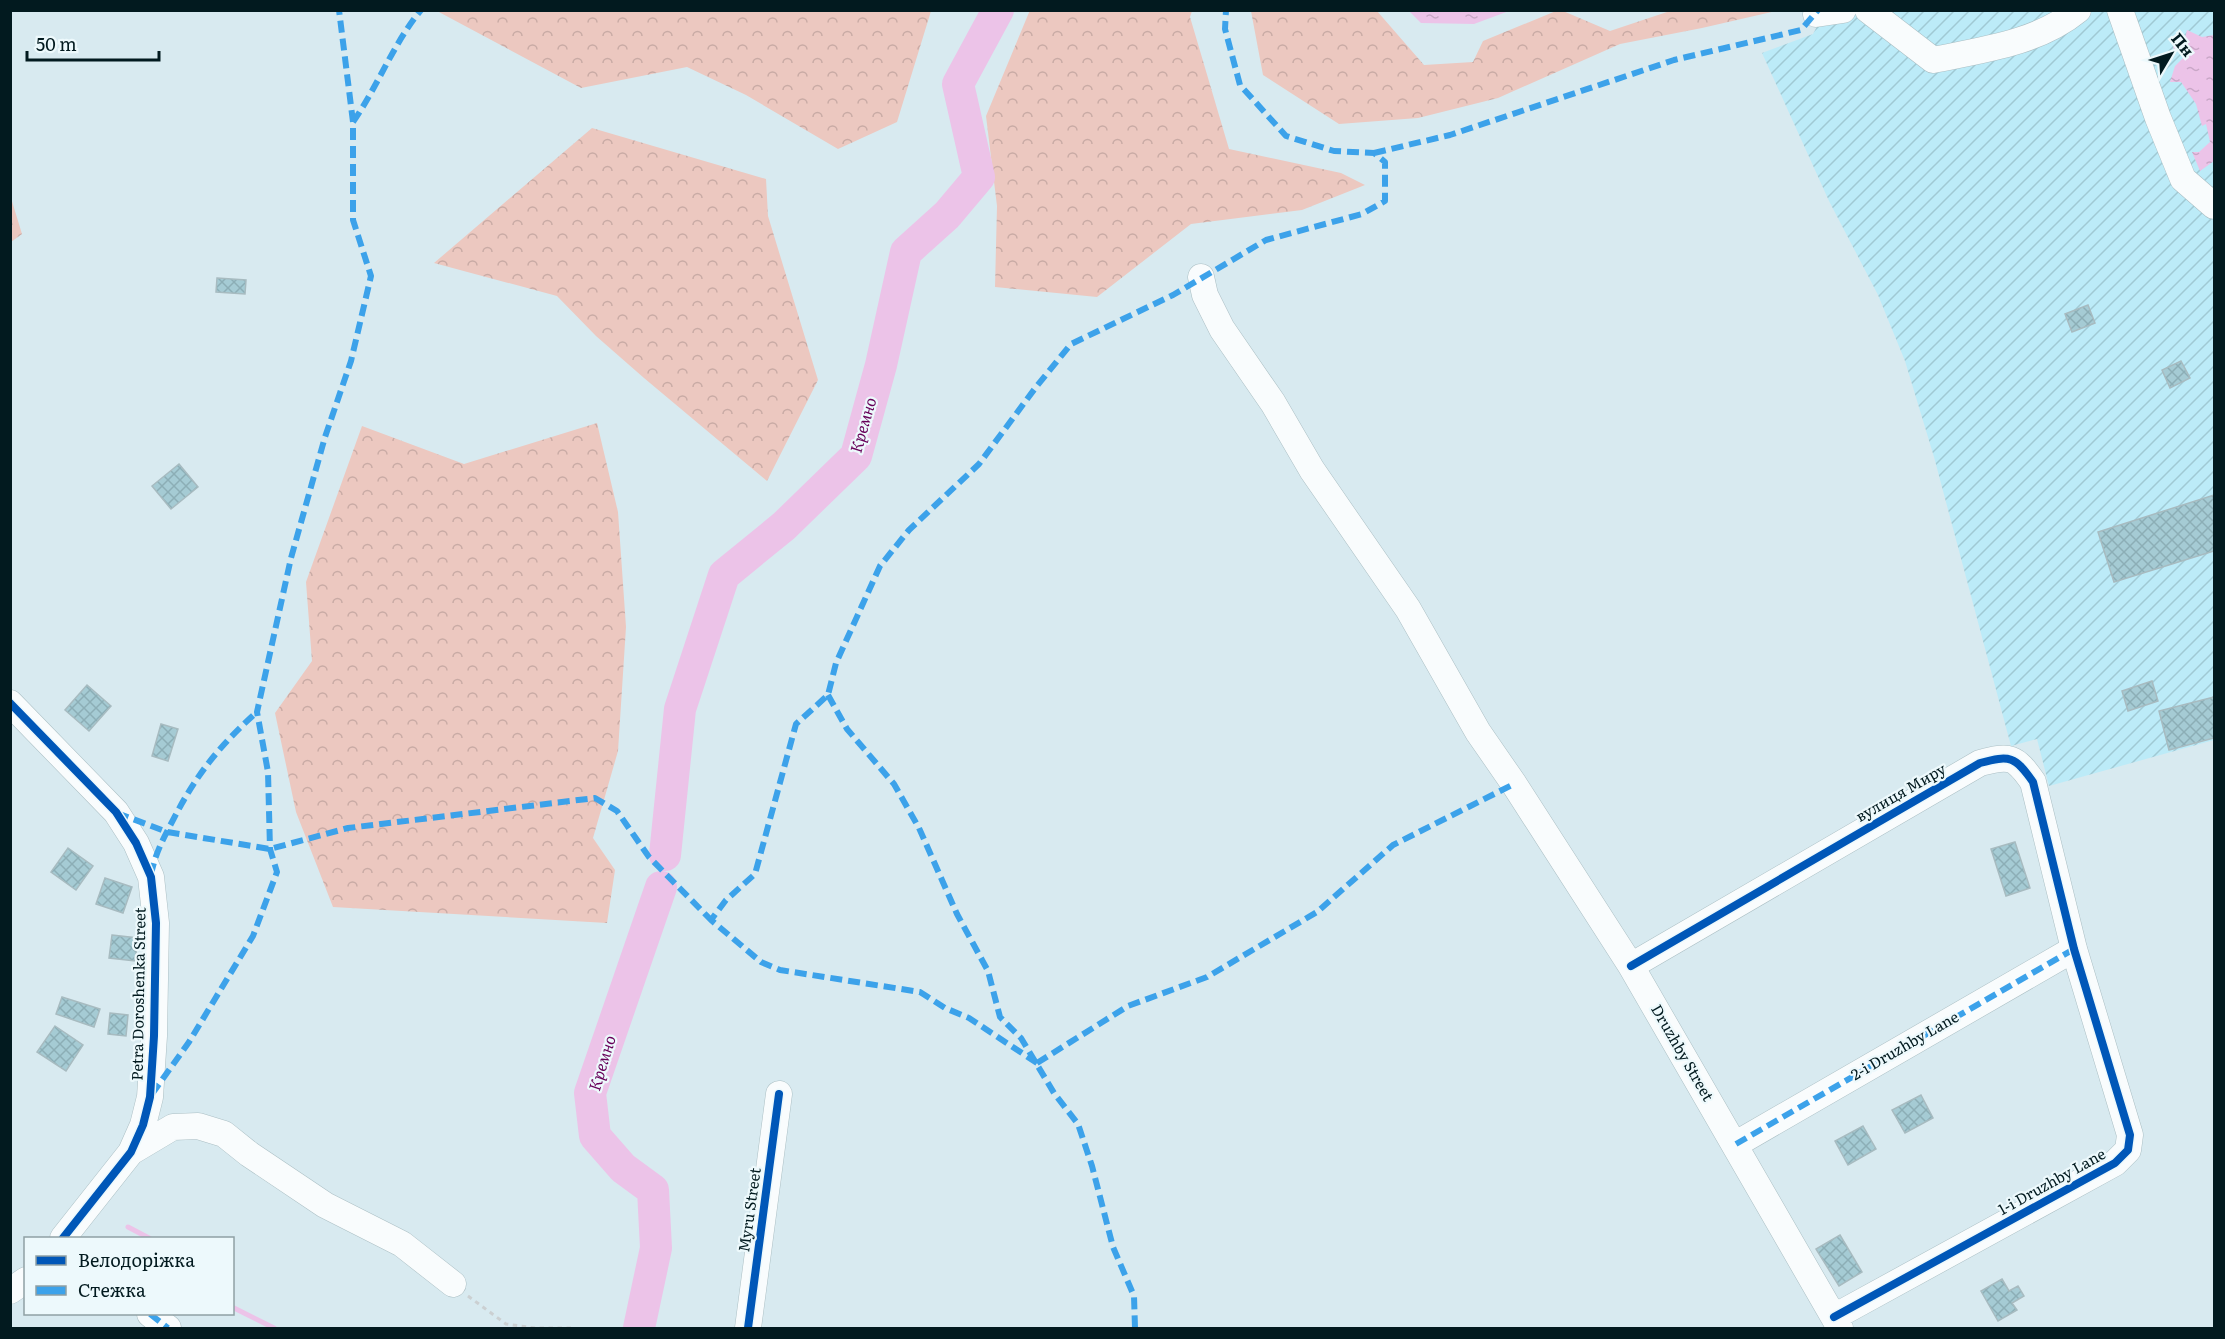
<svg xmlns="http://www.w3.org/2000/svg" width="2225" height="1339" viewBox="0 0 2225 1339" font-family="Literata,serif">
<defs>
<pattern id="industrial-furrows" width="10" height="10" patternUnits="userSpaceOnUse" patternTransform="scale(1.5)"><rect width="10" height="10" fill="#bcebf8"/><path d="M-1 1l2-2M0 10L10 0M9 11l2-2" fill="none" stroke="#a0c9d4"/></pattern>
<pattern id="forest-crowns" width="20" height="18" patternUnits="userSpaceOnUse" patternTransform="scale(1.5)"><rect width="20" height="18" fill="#ecc8c0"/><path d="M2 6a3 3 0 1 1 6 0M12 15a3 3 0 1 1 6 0" fill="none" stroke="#c9aba5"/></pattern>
<pattern id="water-ripples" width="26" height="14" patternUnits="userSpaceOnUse" patternTransform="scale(1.5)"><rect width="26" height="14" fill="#ecc3e8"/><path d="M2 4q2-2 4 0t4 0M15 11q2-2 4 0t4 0" fill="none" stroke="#c9a7c7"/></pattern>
<pattern id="building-cross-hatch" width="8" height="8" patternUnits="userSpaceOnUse" patternTransform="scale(1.5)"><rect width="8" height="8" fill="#a5cbd4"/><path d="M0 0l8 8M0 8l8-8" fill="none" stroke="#8caeb6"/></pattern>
</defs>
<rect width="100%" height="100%" fill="#d8eaf0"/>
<path fill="url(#industrial-furrows)" d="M1825 11H2214V740L2049 786 2037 739 2011 746 1934 457 1905 361 1878 295 1829 201 1762 53 1813 34Z"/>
<path fill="url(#forest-crowns)" d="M1030 10 1192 11 1190 17 1229 149 1341 173 1365 185 1302 210 1191 224 1097 297 995 287 997 206 986 116Z
M437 11H931L897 122 838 149 746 95 687 67 581 88Z
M1251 11H1377L1424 65 1473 62 1483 41 1556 11H1563L1610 31 1670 11H1776L1702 28 1620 44 1498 98 1418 118 1339 124 1263 75Z
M592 128 766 179 768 216 818 380 767 481 644 378 596 336 557 296 434 263Z
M11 198 22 234 11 242H10Z
M597 423 618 512 626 627 618 751 593 838 615 870 607 923 333 907 296 812 275 713 312 661 306 582 362 426 464 464Z"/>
<path fill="url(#water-ripples)" d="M1409 11H1509L1474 24 1421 23Z
M2187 30 2202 37 2214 35V161L2200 171 2192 152H2199L2210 142 2206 124 2202 126 2196 104 2181 82H2170L2175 66 2185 56 2183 53 2173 48 2176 41 2185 38Z"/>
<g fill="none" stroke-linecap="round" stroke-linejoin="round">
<path stroke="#ecc3e8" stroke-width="5" d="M128 1227 149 1238
M232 1307 274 1328"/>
<path stroke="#ecc3e8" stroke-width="32" d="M665 855 680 709 724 575 784 526 856 456 881 365 906 252 947 215 979 177 958 84 998 10
M639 1328 656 1248 653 1190 623 1168 595 1136 590 1093 661 887"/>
</g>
<path fill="url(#building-cross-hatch)" stroke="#a7bbc0" stroke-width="1.5" d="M217 278 246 280 245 294 216 292Z
M2088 305 2095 323 2072 332 2065 314Z
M2181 361 2190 378 2170 388 2162 370Z
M179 464 198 487 171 509 152 486Z
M2214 495V551L2114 582 2098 532Z
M2152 681 2158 701 2128 711 2122 691Z
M87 685 111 706 89 731 65 710Z
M2214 697V738L2169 750 2159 711Z
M161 724 178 729 168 761 152 756Z
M2015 842 2030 888 2006 896 1991 849Z
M68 848 93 866 76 890 51 872Z
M105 878 132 887 123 913 96 904Z
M112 935 138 938 135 961 109 958Z
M62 997 100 1009 94 1027 56 1014Z
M110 1013 128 1015 126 1036 108 1034Z
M55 1026 83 1045 66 1071 37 1052Z
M1921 1095 1933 1118 1905 1133 1892 1110Z
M1863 1126 1876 1149 1848 1165 1835 1141Z
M1840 1235 1862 1272 1839 1286 1816 1249Z
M2002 1279 2009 1291 2018 1286 2024 1296 2012 1303 2017 1310 1998 1321 1981 1291Z"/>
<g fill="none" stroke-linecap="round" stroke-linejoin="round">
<g stroke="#abbfc4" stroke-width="27">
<path id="minor" d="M1868 10 1933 60C1982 50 2038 43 2078 10
M2120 10 2158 118 2183 179 2214 206
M1816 14 1843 10
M1201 277 1205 295 1222 329 1273 403 1312 470 1408 609 1478 732 1514 784 1631 966 1840 1328
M10 703 116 812 136 843 151 877 156 923 154 1036 150 1097 143 1125 131 1152 63 1238
M1631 966 1980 763C2010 755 2015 756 2033 782L2074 949 2130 1135 2128 1150 2115 1163 1834 1317
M1736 1144 2074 949
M131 1152 173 1127 198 1126 224 1134 249 1154 325 1205 402 1244 453 1284
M10 1291 26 1280
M150 1314 168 1328
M748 1328 779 1094"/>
</g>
<path stroke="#cbd0d2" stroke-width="3" stroke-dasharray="4.5 4.5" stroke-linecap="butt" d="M468 1296 506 1324 535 1328H574"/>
<use href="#minor" stroke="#f9fcfd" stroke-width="26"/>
<path stroke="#3ca2ea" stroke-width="6" stroke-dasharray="12 6" stroke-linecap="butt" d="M353 122C378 86 393 44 421 10
M1374 153 1450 135 1674 60 1801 30 1818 10
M828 695 847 729 894 784 919 828 957 914 988 971 1000 1017 1021 1038 1054 1093 1078 1124 1092 1166 1113 1247 1134 1296 1135 1328
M117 813 167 832 270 849 348 828 595 798 617 811 649 857 711 920
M151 875C155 854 163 839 173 820 196 775 219 746 257 712
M1037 1063 969 1018 945 1008 920 992 780 970 761 962 711 920 726 900 755 874 796 724 828 695 836 663 880 566 909 530 979 464 1036 387 1071 344 1173 295 1266 240 1362 214 1385 201V162L1374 153 1334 151 1286 136 1240 85 1225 29 1226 10
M1037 1063 1128 1006 1207 977 1317 912 1393 845 1514 784
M152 1094 189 1042 253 936 277 872 270 849 268 772 257 712 291 558 325 437 351 361 371 276 353 220V122L339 10
M1736 1144 2074 949
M150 1314 168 1328"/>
<g stroke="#edf9fc" stroke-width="11">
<path id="cycleway" d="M10 703 116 812 136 843 151 877 156 923 154 1036 150 1097 143 1125 131 1152 63 1238
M1631 966 1980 763C2010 755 2015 756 2033 782L2074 949 2130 1135 2128 1150 2115 1163 1834 1317
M748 1328 779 1094"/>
</g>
<use href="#cycleway" stroke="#0057b8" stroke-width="8"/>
</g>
<g text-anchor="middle" stroke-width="4.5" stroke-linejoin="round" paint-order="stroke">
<g font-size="15" fill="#021a1f" stroke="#edf9fc">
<text transform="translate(1901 793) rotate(-30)" y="5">вулиця Миру</text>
<text transform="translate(139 994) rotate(-89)" y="5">Petra Doroshenka Street</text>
<text transform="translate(1905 1046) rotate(-30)" y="5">2-i Druzhby Lane</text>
<text transform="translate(1682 1053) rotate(60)" y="5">Druzhby Street</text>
<text transform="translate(2052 1182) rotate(-29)" y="5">1-i Druzhby Lane</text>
<text transform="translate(750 1210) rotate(-82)" y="5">Myru Street</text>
</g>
<g font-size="16" font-style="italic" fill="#670059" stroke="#edf9fc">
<text transform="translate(863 425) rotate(-74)" y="6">Кремно</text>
<text transform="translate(602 1063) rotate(-73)" y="6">Кремно</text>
</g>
</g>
<rect width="2225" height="1339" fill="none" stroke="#021a1f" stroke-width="24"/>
<rect x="24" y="1237" width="210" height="78" fill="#edf9fc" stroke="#8fa0a4" stroke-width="1.5"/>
<rect x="36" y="1256" width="30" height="9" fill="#0057b8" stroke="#8fa0a4" stroke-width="1.5"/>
<text x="78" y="1267" font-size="18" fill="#021a1f">Велодоріжка</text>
<rect x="36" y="1286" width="30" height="9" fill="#3ca2ea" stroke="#8fa0a4" stroke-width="1.5"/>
<text x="78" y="1297" font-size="18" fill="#021a1f">Стежка</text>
<g transform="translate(2171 54) rotate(51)" stroke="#edf9fc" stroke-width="4.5" paint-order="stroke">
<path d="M0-4.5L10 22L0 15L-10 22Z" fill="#021a1f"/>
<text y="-9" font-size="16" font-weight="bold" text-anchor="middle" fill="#021a1f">Пн</text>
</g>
<path d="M27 51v9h132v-9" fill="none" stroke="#021a1f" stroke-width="3"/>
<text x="36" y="51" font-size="18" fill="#021a1f" stroke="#edf9fc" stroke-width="4.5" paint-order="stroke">50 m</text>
</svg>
